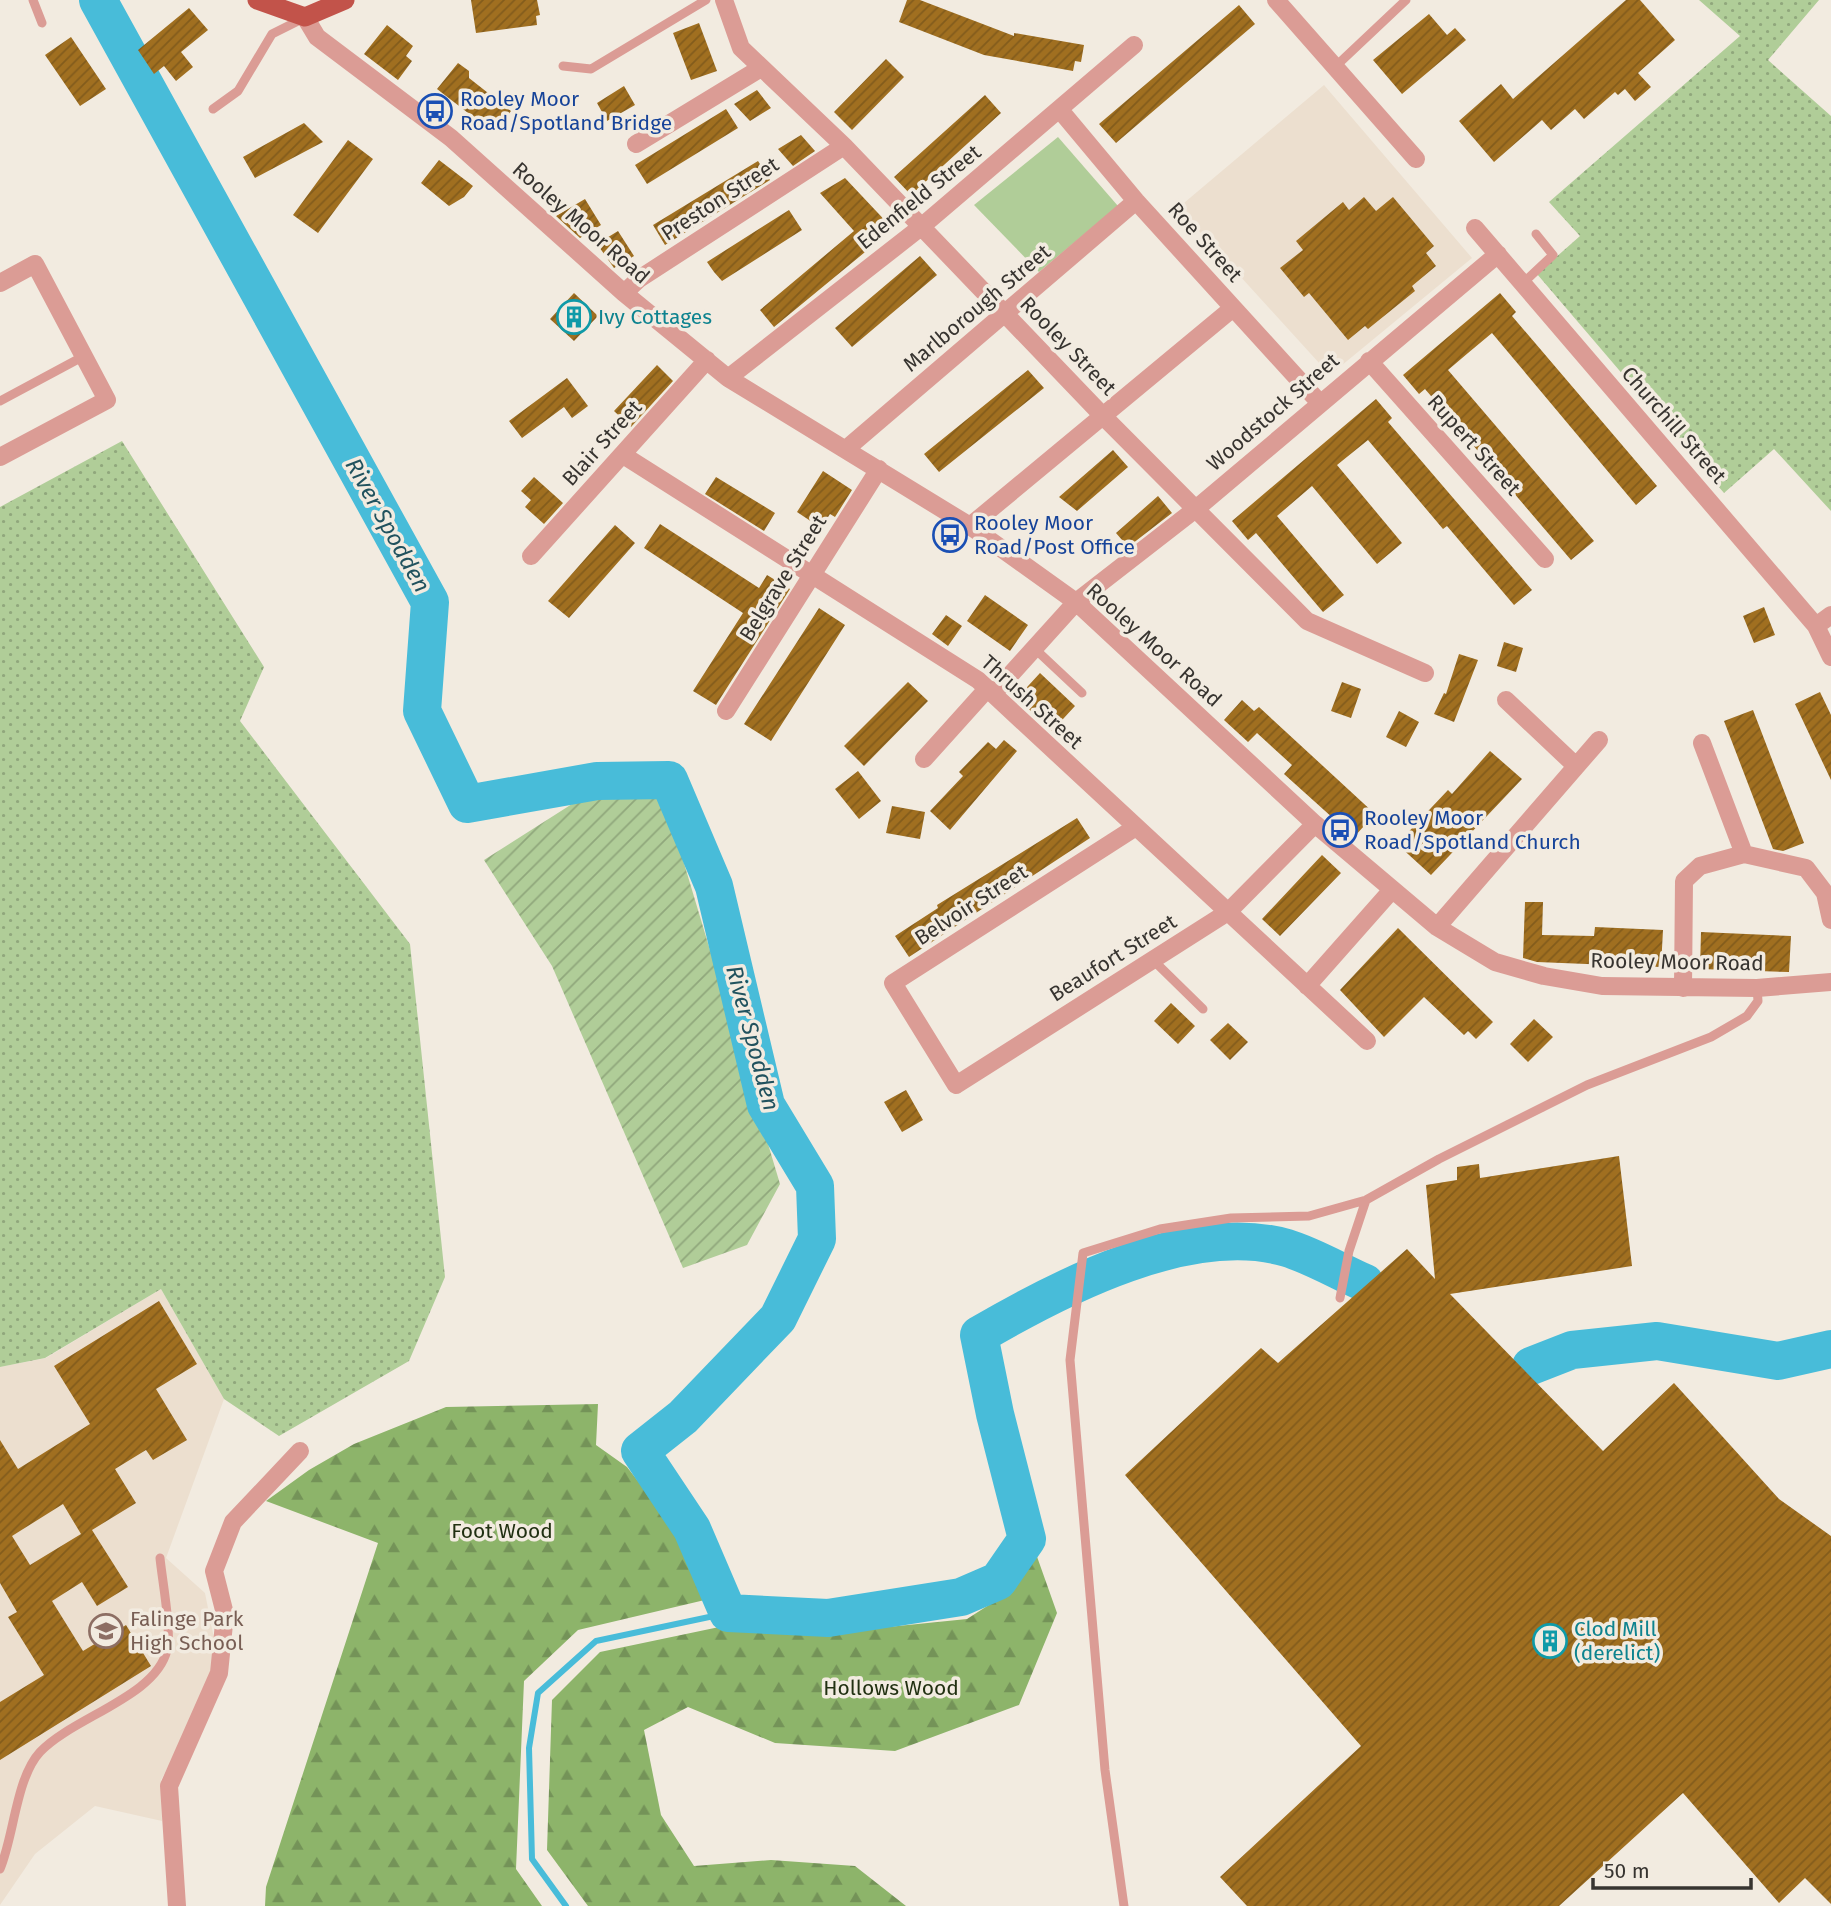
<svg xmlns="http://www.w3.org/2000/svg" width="1831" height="1906" viewBox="0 0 1831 1906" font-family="'Fira Sans',sans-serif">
<defs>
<pattern id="grass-dots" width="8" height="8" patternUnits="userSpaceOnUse" patternTransform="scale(1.75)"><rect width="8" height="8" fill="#b0cd98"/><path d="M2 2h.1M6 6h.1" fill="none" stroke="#90a77c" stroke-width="1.8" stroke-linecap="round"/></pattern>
<pattern id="forest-firs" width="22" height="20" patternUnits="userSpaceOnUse" patternTransform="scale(1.75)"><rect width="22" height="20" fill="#8db46a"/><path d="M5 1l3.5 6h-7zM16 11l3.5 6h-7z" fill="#749358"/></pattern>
<pattern id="garden-furrows" width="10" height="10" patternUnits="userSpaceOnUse" patternTransform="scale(1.75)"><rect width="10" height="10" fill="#b0cd98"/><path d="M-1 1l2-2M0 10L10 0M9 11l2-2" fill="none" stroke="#90a77c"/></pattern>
<pattern id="building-hatch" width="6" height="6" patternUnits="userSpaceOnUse" patternTransform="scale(1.75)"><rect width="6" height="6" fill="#a06f20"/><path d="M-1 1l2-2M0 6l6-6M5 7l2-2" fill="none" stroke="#835c1c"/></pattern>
</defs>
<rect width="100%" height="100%" fill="#f2ebe0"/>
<path fill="#ecdfcf" d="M1324 85 1472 258 1330 375 1178 208Z
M161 1289 224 1399 166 1558 205 1593 220 1669 161 1780 162 1821 95 1806 35 1854 0 1905V1367L46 1358Z"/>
<path fill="url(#grass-dots)" d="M1699 0H1819L1768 60 1831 116V511L1774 449 1724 493 1537 274 1580 236 1549 202 1740 36Z
M122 441 264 667 240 721 410 944 445 1277 409 1361 279 1436 224 1399 161 1289 45 1358 0 1367V507Z"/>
<path fill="url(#forest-firs)" d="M598 1404 596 1445 627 1467 666 1517 709 1599 578 1630 524 1681 516 1869 542 1906H265L266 1887 378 1543 266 1501 309 1470 354 1444 446 1407Z
M1035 1551 1057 1613 1019 1705 895 1751 775 1743 688 1707 644 1730 661 1815 694 1866 771 1860 855 1866 906 1906H588L547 1850 552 1700 600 1652 724 1626 819 1634 967 1619 1006 1594Z"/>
<path fill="url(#garden-furrows)" d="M660 783 780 1184 747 1245 683 1268 552 966 484 860 583 797Z"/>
<path fill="#b0cd98" d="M1058 137 1118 206 1039 272 974 205Z"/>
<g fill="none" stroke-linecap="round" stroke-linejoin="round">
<path stroke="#48bcd9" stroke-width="6" d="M566 1906 532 1859 529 1748 538 1693 596 1641 728 1613"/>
<path stroke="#48bcd9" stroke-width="38" d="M98 0 430 602 422 711 467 804 597 781 669 780 714 886 766 1105 815 1186 817 1239 778 1318 683 1417 640 1451 692 1529 728 1613 828 1618 961 1597 998 1581 1027 1539 995 1414 979 1335C1061 1287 1190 1220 1287 1248 1313 1256 1340 1272 1365 1283
M1531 1366 1572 1350 1657 1341 1778 1361 1831 1349"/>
</g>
<path fill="url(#building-hatch)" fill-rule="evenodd" d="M471 0H537L540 15 536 16 537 25 476 33Z
M907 0H920L1014 36V33L1084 45 1081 62 1075 61 1073 71 984 55 899 22Z
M1626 0H1640L1675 40 1638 73 1651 87 1635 101 1625 89 1618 95 1615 92 1584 119 1575 109 1551 130 1542 120 1494 162 1459 121 1501 84 1513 99Z
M1239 5 1255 24 1116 143 1099 124Z
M189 8 208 30 181 52 193 67 176 81 164 66 154 74 138 50Z
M1429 14 1447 35 1455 28 1466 40 1402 94 1373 60Z
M699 23 717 71 691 80 673 33Z
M387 25 413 46 406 56 412 61 398 80 364 54Z
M71 37 106 89 80 106 45 55Z
M886 59 904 77 852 130 834 112Z
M458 63 469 71V78L511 111 494 133 437 89Z
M624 86 635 105 607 121 597 103Z
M757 90 771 108 750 121 734 104Z
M985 95 1001 113 911 195 894 177Z
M726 109 738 128 647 184 635 165Z
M304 123 323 142 255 178 243 157Z
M801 135 815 151 793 166 778 149Z
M348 140 373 159 318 233 293 215Z
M439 160 473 186 464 197 449 206 421 183Z
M758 161 770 180 665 245 653 225Z
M845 178 893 229 774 327 760 310 854 231 820 193Z
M1364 197 1376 211 1393 197 1434 246 1426 253 1436 266 1412 286 1415 291 1368 329 1365 326 1348 340 1309 293 1304 297 1280 268 1303 250 1296 241 1343 202 1349 210Z
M585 199 601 225 580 238 556 216Z
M789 210 802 230 722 281 714 272 707 262Z
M618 231 634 256 614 268 597 244Z
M920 256 937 275 852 347 835 328Z
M574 293 598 316 574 341 550 319Z
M1500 293 1516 312 1512 316 1657 486 1636 505 1492 333 1468 353 1448 370 1594 541 1571 560 1425 389 1419 394 1403 375Z
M657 365 673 381 631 427 614 411Z
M1028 370 1044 388 939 472 924 454Z
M567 378 588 406 572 418 564 407 522 438 509 421Z
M1376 399 1392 418 1388 422 1532 590 1514 605 1447 526 1443 529 1368 440 1337 465 1402 543 1377 564 1312 486 1277 516 1344 595 1323 612 1256 533 1248 540 1232 521Z
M1113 450 1128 467 1077 511 1059 497Z
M823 471 852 490 835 517 830 514 821 528 797 512Z
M534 477 563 503 544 524 525 507 531 500 521 491Z
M716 477 775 513 764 531 705 494Z
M1158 496 1172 513 1128 547 1116 533Z
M660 524 759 588 767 575 790 589 716 705 693 691 743 613 644 548Z
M615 525 635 543 569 618 548 601Z
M985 595 1028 625 1010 651 967 621Z
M1764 607 1775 635 1754 643 1743 616Z
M819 608 845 625 771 741 744 724Z
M946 615 962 626 948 646 932 634Z
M1504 642 1523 648 1516 672 1497 666Z
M1459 654 1478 660 1454 722 1434 714 1444 693 1446 694Z
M1040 673 1075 706 1052 731 1017 698Z
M908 682 928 701 864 766 844 746Z
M1342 682 1361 689 1351 718 1331 711Z
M1820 692 1831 715V780L1795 704Z
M1242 700 1254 711 1259 707 1375 814 1354 837 1284 774 1292 765 1257 733 1248 742 1224 720Z
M1753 710 1804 843 1783 851 1773 849 1724 721Z
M1399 711 1419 722 1406 747 1386 737Z
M1004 740 1017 751 950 830 930 811 963 776 959 772 988 742 996 749Z
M1490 751 1522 779 1431 875 1397 844 1448 790 1452 794Z
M858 771 881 801 859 819 835 789Z
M892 806 925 812 920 839 886 833Z
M1077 818 1090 838 909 957 895 936 938 908 937 905Z
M1322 855 1341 873 1280 936 1262 919Z
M1525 902H1543L1542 935 1594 936 1595 927 1663 930 1661 967 1537 962 1523 958Z
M1398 928 1493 1022 1476 1039 1468 1031 1464 1035 1424 997 1384 1037 1340 990Z
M1701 932 1791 936 1789 972 1700 969Z
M1171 1003 1195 1026 1178 1044 1154 1021Z
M1534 1019 1553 1037 1528 1062 1510 1044Z
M1228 1023 1248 1042 1230 1060 1210 1040Z
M906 1090 923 1120 902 1132 884 1102Z
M1619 1156 1632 1266 1450 1294 1603 1451 1674 1383 1779 1499 1831 1536V1904L1805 1878 1779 1903 1683 1793 1559 1906H1247L1220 1877 1361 1746 1125 1475 1261 1348 1278 1363 1407 1249 1435 1279 1426 1185 1457 1180V1167L1479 1164 1480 1178Z
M159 1301 197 1364 156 1389 187 1440 153 1460 146 1450 115 1469 136 1503 92 1530 128 1587 97 1606 82 1582 52 1601 83 1651 126 1625 151 1666 0 1760V1702L44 1675 8 1617 17 1612 0 1583V1440L18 1469 90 1424 54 1366ZM63 1504 81 1534 30 1565 12 1536Z"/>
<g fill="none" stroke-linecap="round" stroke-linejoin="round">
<path stroke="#db9c95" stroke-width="9" d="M33 0 42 23
M563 66 591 69 706 0
M1336 66 1406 0
M213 109 238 91 272 34 304 18
M1523 283 1553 255 1536 234
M0 401 84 356
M1034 648 1082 693
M1153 960 1203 1009
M1340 1298 1349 1251 1366 1200
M0 1869C14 1836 16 1778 40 1752 73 1717 156 1697 167 1650 172 1632 162 1579 160 1558
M1124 1906 1105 1770 1070 1360 1083 1253 1160 1229 1231 1218 1309 1216 1366 1200 1439 1159 1587 1085 1711 1037 1747 1016 1758 1001 1757 988"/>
<path stroke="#db9c95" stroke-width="18" d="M724 0 741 48 844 146 1102 415 1307 621 1425 673
M1276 0 1416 159
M305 17 317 37 451 138 624 293 728 378 970 526 1076 602 1315 824 1437 927 1495 962 1544 976 1602 986 1757 988 1831 982
M1060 110 1136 201 1319 402
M636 144 761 68
M1475 228 1816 626 1831 657
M0 283 35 264 107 400 0 457
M624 293 639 279 844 146
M1369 361 1545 559
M728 378 921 227 1134 45
M846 449 1136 201
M623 455 978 680 1367 1041
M970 526 1233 308
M531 556 707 360
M1816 626 1831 615
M993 694 1076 602 1197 508 1498 254
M1506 700 1576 766
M726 711 879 469
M924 759 987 689
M1136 827 893 983 956 1085 1228 912 1315 824
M1744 854 1806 868 1825 893 1831 920
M1437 927 1599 740
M1307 986 1391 891
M1683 988 1684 881 1700 866 1744 854 1702 743
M177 1906 169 1786 219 1673 225 1614 214 1571 233 1522 300 1451"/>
<path stroke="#c2534a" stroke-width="19" d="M257 0 305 17 345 0"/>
</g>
<defs>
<g id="bus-ring" transform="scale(1.75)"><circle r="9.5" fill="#f2ebe0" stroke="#1a4fb4" stroke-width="1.5"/><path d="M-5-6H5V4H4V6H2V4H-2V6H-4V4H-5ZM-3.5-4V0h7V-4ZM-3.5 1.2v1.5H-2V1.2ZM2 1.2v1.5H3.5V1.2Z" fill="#1a4fb4"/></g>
<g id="building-ring" transform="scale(1.75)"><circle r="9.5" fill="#f2ebe0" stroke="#0f9aa8" stroke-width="1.5"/><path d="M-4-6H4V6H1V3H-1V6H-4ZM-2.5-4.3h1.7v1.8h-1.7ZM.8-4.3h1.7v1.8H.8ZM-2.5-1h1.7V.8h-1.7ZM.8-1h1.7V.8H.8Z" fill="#0f9aa8"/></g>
<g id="school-ring" transform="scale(1.75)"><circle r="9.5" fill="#f2ebe0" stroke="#8d6e63" stroke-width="1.5"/><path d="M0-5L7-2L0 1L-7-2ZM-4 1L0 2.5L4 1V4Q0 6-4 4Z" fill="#8d6e63"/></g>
</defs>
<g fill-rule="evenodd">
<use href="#bus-ring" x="435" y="111"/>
<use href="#building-ring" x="574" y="317"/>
<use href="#bus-ring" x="950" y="535"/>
<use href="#bus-ring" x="1340" y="830"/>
<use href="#school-ring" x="106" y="1631"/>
<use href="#building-ring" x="1550" y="1641"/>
</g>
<g text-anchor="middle" stroke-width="7" stroke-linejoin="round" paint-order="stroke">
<g font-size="21" fill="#164399" stroke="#f2ebe0" text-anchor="start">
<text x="460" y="106">Rooley Moor<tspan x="460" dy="24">Road/Spotland Bridge</tspan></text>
<text x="974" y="530">Rooley Moor<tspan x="974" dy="24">Road/Post Office</tspan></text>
<text x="1364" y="825">Rooley Moor<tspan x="1364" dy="24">Road/Spotland Church</tspan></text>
</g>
<g font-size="21" fill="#373430" stroke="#f2ebe0">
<text transform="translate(919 197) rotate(-39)" y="7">Edenfield Street</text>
<text transform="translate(720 199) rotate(-33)" y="7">Preston Street</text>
<text transform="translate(581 223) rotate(41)" y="7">Rooley Moor Road</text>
<text transform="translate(1205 242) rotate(48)" y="7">Roe Street</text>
<text transform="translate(977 308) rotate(-40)" y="7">Marlborough Street</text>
<text transform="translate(1068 346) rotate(46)" y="7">Rooley Street</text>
<text transform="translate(1273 412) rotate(-41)" y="7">Woodstock Street</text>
<text transform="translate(1674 425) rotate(49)" y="7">Churchill Street</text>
<text transform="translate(602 443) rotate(-48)" y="7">Blair Street</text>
<text transform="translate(1474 445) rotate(48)" y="7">Rupert Street</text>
<text transform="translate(783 578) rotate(-58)" y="7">Belgrave Street</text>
<text transform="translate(1154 645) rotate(42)" y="7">Rooley Moor Road</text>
<text transform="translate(1032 702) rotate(42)" y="7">Thrush Street</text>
<text transform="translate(971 905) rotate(-33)" y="7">Belvoir Street</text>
<text transform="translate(1113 958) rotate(-32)" y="7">Beaufort Street</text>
<text transform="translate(1677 962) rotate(1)" y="7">Rooley Moor Road</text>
</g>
<g font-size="21" fill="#0d838f" stroke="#f2ebe0" text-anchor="start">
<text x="598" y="324">Ivy Cottages</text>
<text x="1574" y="1636">Clod Mill<tspan x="1574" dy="24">(derelict)</tspan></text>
</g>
<g font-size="21" fill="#213011" stroke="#f2ebe0">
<text x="502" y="1538">Foot Wood</text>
<text x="891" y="1695">Hollows Wood</text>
</g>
<g font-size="21" fill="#785e54" stroke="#f2ebe0" text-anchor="start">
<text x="130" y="1626">Falinge Park<tspan x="130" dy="24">High School</tspan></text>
</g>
<g font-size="23" font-style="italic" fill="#21525e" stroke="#f2ebe0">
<text transform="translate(388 525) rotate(61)" y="8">River Spodden</text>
<text transform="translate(753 1038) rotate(75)" y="8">River Spodden</text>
</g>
</g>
<path d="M1593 1878v10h158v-10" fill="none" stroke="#373430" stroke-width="3.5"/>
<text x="1604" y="1878" font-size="21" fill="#373430" stroke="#f2ebe0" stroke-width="5" paint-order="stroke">50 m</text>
</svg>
